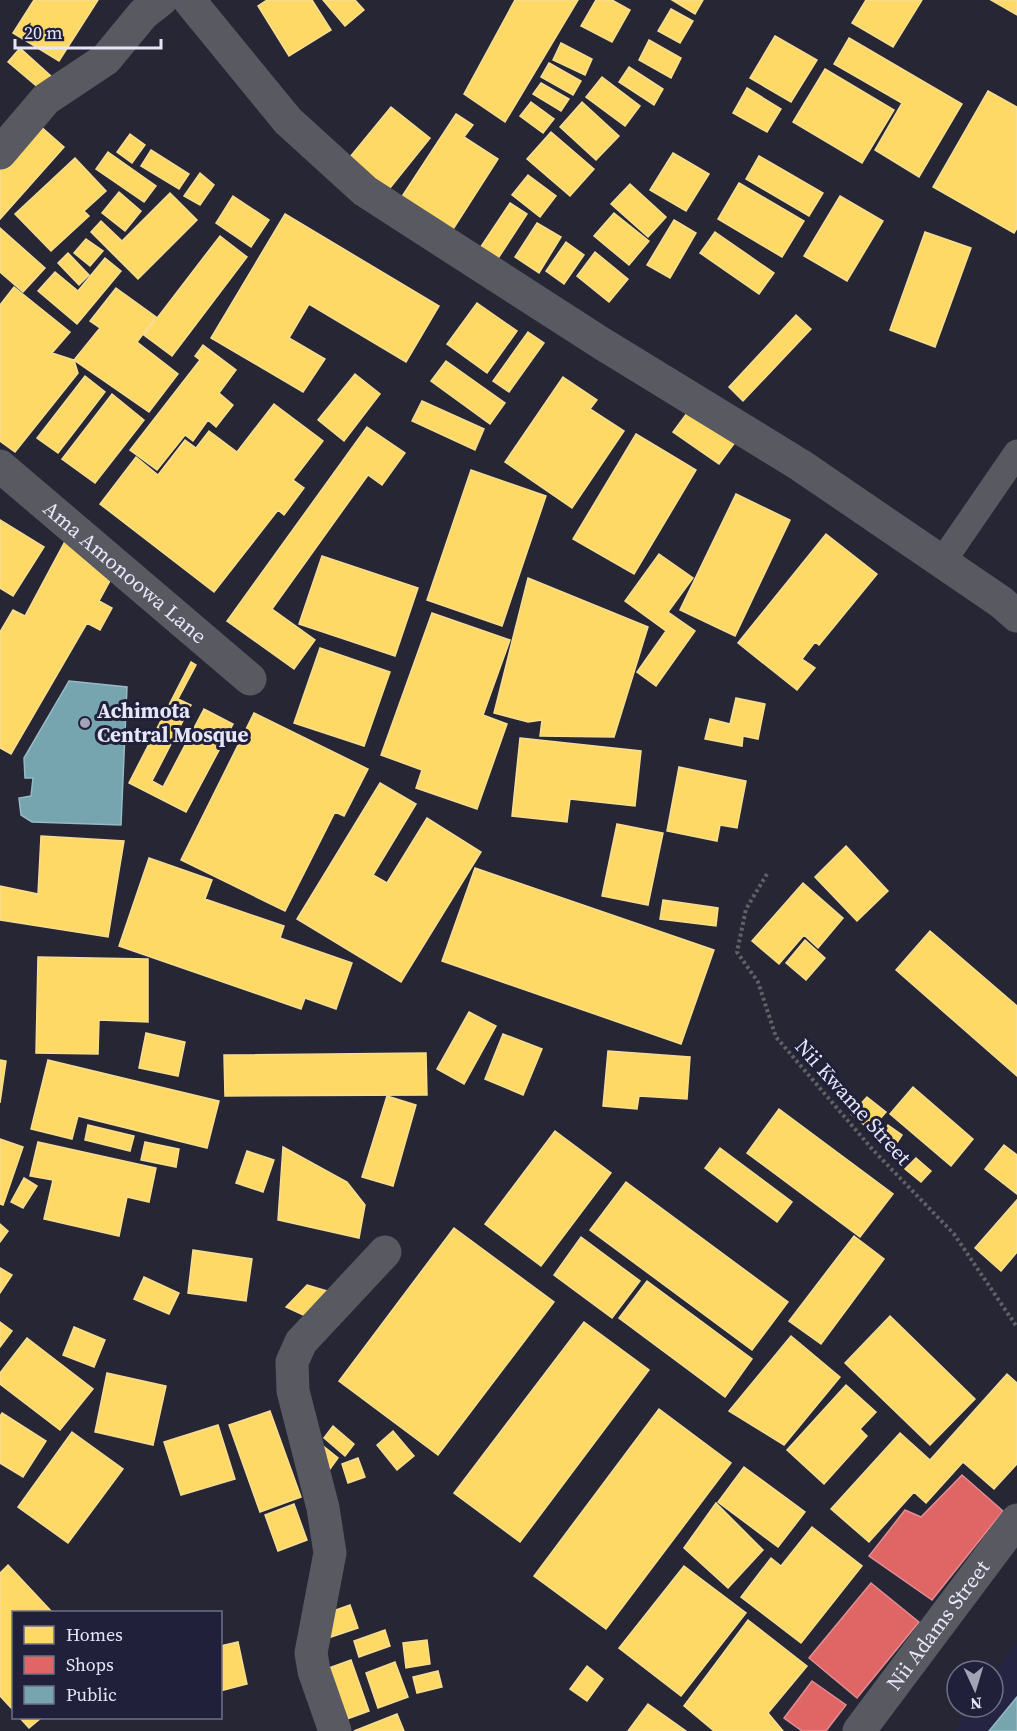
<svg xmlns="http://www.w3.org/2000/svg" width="1017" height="1731" viewBox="0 0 1017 1731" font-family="'Source Serif 4',serif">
<rect width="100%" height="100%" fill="#262635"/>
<path fill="#252543" d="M1017 1642V1731H954L971 1707H993V1676Z"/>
<path fill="#ffd966" stroke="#f7dd92" stroke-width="1.5" d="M34 0H98L59 61 13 33Z
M267 0H312L331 30 289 56 258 6Z
M323 0H355L364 10 345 26Z
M515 0H578L505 122 464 94Z
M596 0H612L630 10 612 42 581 26Z
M672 0H703L695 14Z
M866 0H922L893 47 852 23Z
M991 0H1017V15Z
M671 9 693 21 680 43 658 31Z
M775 36 817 60 791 102 750 78Z
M849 38 962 104 919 177 875 150 902 103 834 64Z
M649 40 681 58 671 78 639 60Z
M561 43 592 59 585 75 553 60Z
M20 48 51 76 40 89 8 62Z
M549 63 581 81 573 95 541 77Z
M629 67 663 89 654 105 619 82Z
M825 69 894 110 862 163 793 122Z
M602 77 640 106 625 126 586 97Z
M541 83 569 99 561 111 533 94Z
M747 88 781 109 767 132 733 113Z
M988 91 1017 107V228L1014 233 933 187Z
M531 102 554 119 543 133 520 116Z
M582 102 619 136 596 160 560 127Z
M391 107 430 138 386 193 346 162Z
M456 114 473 125 464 137 498 159 450 234 399 201Z
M39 125 64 147 0 219V168Z
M551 132 594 169 570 196 527 159Z
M130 134 145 145 132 163 117 152Z
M151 150 189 174 179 189 141 166Z
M108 152 156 186 144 202 96 169Z
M673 153 709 174 686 211 650 190Z
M759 156 823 193 809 216 746 179Z
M75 158 106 191 84 211 89 216 51 251 15 214Z
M200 173 214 185 200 205 184 196Z
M528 175 556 196 540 217 512 195Z
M739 183 804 221 782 257 718 219Z
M630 184 666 217 648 237 611 204Z
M119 192 141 211 125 231 102 213Z
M170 193 197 220 138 279 91 232 101 221 122 241Z
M233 196 269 220 251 247 216 223Z
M840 196 883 221 847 281 804 256Z
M510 203 527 214 495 263 478 251Z
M614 213 649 241 629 265 594 236Z
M285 214 439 306 406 362 309 304 289 338 325 359 303 392 211 338Z
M674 220 696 233 670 278 647 265Z
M537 223 561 237 539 273 515 257Z
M0 228 45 268 23 292 0 272Z
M715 232 774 273 759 294 700 253Z
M925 232 971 248 935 347 890 330Z
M220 236 247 257 172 356 144 335Z
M86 239 103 251 90 266 74 253Z
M566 242 584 255 564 284 546 271Z
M595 252 628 279 609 302 577 276Z
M68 253 89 275 79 285 58 263Z
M105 258 121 271 77 324 38 291 55 272 78 291Z
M14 287 70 332 52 353 74 360 78 373 15 452 0 441V305Z
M116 288 156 317 137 342 178 374 149 412 74 360 100 328 90 321Z
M477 303 517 331 487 373 447 344Z
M796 315 811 329 743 401 729 387Z
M528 332 544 343 509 392 493 381Z
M203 345 236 370 219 393 233 405 216 427 208 420 193 441 185 435 157 470 130 450 200 360 195 356Z
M446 361 505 403 490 424 431 381Z
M355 374 380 394 344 441 318 420Z
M85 376 105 392 58 453 37 438Z
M563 377 597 400 590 409 624 431 572 508 505 462Z
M112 394 144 420 95 483 62 459Z
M422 401 484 429 475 450 412 421Z
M274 404 323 441 293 480 304 488 284 515 278 510 214 592 100 504 136 457 158 475 185 440 196 448 209 431 237 452Z
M693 405 739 437 719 464 673 432Z
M367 427 405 453 382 485 368 475 272 609 315 640 294 669 227 621Z
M636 434 696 470 634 574 573 539Z
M471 470 546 496 502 626 427 600Z
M736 494 790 520 735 636 680 610Z
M0 520 44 547 13 596 0 588Z
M70 532 93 546 85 561 112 577 99 601 112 608 100 630 87 623 11 754 0 748V632L13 610 25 616Z
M826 534 877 574 819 645 815 642 802 659 815 668 797 690 738 643Z
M659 554 693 578 668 612 695 631 656 686 637 672 666 631 625 601Z
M322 556 418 588 395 656 299 624Z
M528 578 648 627 614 737 540 736 542 720 528 722 494 713Z
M432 613 510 640 483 715 507 724 477 809 416 788 422 770 381 755Z
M320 648 390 672 364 746 294 723Z
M191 662 196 665 178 699 191 705 152 781 163 787 204 709 233 724 186 812 129 783Z
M736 698 765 704 758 739 743 736 742 746 705 739 710 719 730 724Z
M254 713 368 769 344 816 335 812 285 911 181 860Z
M520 738 641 751 635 806 570 799 567 822 512 816Z
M679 767 746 781 737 828 720 825 717 841 667 831Z
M380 783 416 804 373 875 387 883 427 818 481 852 401 982 297 919Z
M617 824 663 833 648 905 602 896Z
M41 836 124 841 108 937 0 920V886L38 894Z
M846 846 888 891 857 921 815 877Z
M149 858 212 880 205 899 284 926 280 938 352 963 336 1009 305 998 301 1009 119 946Z
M475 868 714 950 681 1044 442 961Z
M803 883 843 918 818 948 804 935 779 964 752 941Z
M663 900 718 908 716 926 660 919Z
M930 931 1017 1006V1076L896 970Z
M805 940 825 958 806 980 786 963Z
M38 957 148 959V1022L99 1020 98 1054 36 1053Z
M469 1012 496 1026 464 1084 437 1069Z
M146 1033 185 1042 178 1076 139 1068Z
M503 1034 542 1049 523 1095 485 1079Z
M608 1051 690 1057 687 1099 639 1096 637 1109 603 1106Z
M426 1053 427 1095 225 1096 224 1055Z
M0 1060 6 1061 0 1103Z
M48 1060 219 1101 207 1148 78 1116 72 1139 31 1129Z
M913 1087 973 1139 951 1166 890 1114Z
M387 1096 416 1105 393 1186 362 1177Z
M867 1097 886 1112 870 1130 851 1114Z
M779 1109 893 1194 860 1237 747 1153Z
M88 1125 134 1136 130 1151 85 1140Z
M888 1125 902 1135 893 1149 878 1139Z
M555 1131 611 1173 541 1266 485 1224Z
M0 1139 23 1147 3 1205 0 1204Z
M38 1142 156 1168 149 1202 127 1197 119 1236 44 1219 53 1180 30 1176Z
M145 1142 179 1149 176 1167 141 1160Z
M1004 1145 1017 1155V1194L985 1169Z
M283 1147 347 1182 365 1205 359 1238 278 1220Z
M720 1148 792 1202 777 1222 705 1168Z
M247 1151 274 1160 263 1192 236 1183Z
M916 1158 931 1171 921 1182 905 1169Z
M24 1178 37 1186 23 1208 11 1202Z
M626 1182 788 1302 752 1350 590 1230Z
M1017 1200V1252L1001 1271 975 1248Z
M0 1224 8 1231 0 1242Z
M454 1228 554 1302 438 1455 339 1381Z
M854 1236 884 1259 821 1344 789 1321Z
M581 1237 640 1281 612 1318 554 1275Z
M193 1250 252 1259 246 1301 188 1293Z
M0 1268 12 1275 0 1293Z
M144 1277 179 1293 169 1314 134 1299Z
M647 1281 752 1359 725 1397 619 1318Z
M307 1285 327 1291 312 1319 286 1307Z
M890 1316 975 1399 930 1445 845 1363Z
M0 1322 12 1331 0 1347Z
M584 1322 649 1370 520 1542 454 1493Z
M74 1327 105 1340 94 1367 63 1355Z
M791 1336 840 1377 784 1445 729 1411Z
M27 1338 93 1389 60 1430 0 1384V1373Z
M107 1373 166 1386 153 1445 95 1432Z
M1007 1374 1017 1383V1464L994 1489 963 1462 926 1503 914 1492 869 1542 831 1509 900 1433 930 1460Z
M846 1385 876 1412 860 1429 867 1436 824 1484 787 1450Z
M659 1409 731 1463 606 1629 534 1576Z
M270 1411 301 1497 260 1512 229 1425Z
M2 1413 46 1441 23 1477 0 1463V1416Z
M218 1425 235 1479 181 1495 164 1442Z
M333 1426 354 1444 345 1456 324 1438Z
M393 1431 414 1456 397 1470 377 1445Z
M72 1432 123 1469 68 1543 18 1507Z
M317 1441 338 1458 330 1469 309 1452Z
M358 1458 365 1477 348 1483 342 1464Z
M744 1467 805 1512 778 1547 718 1502Z
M716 1503 763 1550 728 1588 684 1548Z
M294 1504 307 1540 278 1551 265 1515Z
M812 1527 862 1566 801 1643 741 1597 771 1558 781 1566Z
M8 1565 52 1612H14V1711L0 1696V1573Z
M684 1566 746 1613 681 1696 619 1648Z
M350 1605 358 1628 328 1638 319 1616Z
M748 1620 807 1666 768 1713 783 1731H714L684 1706Z
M385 1630 390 1646 359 1657 354 1641Z
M427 1640 430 1664 406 1668 403 1643Z
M238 1642 247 1684 220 1691V1646Z
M351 1660 369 1711 336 1723 318 1672Z
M395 1662 408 1697 378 1708 366 1673Z
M587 1666 603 1679 587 1701 570 1689Z
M438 1671 442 1687 417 1693 413 1677Z
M648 1704 686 1731H628Z
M397 1714 404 1731H354Z
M20 1718H41L29 1728Z"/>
<path fill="#e06666" stroke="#e28d92" stroke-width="1.5" d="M962 1475 1003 1511 932 1600 869 1556 905 1510 921 1517Z
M871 1583 919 1622 857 1698 809 1658Z
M812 1681 846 1705 826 1731H802L784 1718Z"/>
<path fill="#76a5af" stroke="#97b9c5" stroke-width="1.5" d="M69 681 127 687 121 825 32 822 21 815 19 798 31 796 33 778H25L24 758Z
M1017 1697V1731H989Z"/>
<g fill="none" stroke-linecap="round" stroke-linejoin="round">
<path stroke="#606067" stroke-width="4" stroke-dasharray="3 3" stroke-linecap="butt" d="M767 874 746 909 737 952 758 982 776 1037 873 1150 954 1234 1017 1327"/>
<path stroke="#595961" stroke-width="27" d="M942 562 1017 453"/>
<g stroke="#595961" stroke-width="33">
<path d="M189 0 288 121 365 191 601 343 800 465 1001 602 1017 616"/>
<path d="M0 153 46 99 106 59 143 14 161 0"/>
<path id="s1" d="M0 466 250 679"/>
<path d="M335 1731 314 1671 311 1653 330 1553 323 1508 293 1391 292 1362 301 1342 385 1252"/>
</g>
<path stroke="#595961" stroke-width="33" id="s2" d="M859 1731 1017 1520"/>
</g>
<circle fill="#a2a3b4" stroke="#20203b" stroke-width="2" cx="85" cy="723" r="6"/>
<g text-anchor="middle" stroke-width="6" stroke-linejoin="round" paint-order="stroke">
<g font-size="21" fill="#e5e7f9" stroke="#20203b">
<text dy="7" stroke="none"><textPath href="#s1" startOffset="164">Ama Amonoowa Lane</textPath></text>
<text transform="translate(853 1102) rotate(48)" y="7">Nii Kwame Street</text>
<text dy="7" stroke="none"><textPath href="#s2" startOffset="132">Nii Adams Street</textPath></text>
</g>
<g font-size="21" font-weight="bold" fill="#e5e7f9" stroke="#20203b" text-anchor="start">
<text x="97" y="718">Achimota<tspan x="97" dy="24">Central Mosque</tspan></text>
</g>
</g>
<rect x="12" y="1611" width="210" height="108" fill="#20203b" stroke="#6f7087" stroke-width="1.5"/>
<rect x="24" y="1626" width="30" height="18" fill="#ffd966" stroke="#6f7087" stroke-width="1.5"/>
<text x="66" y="1641" font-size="18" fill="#e5e7f9">Homes</text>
<rect x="24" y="1656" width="30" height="18" fill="#e06666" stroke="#6f7087" stroke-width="1.5"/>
<text x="66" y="1671" font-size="18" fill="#e5e7f9">Shops</text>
<rect x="24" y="1686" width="30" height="18" fill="#76a5af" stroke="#6f7087" stroke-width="1.5"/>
<text x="66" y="1701" font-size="18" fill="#e5e7f9">Public</text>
<g transform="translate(975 1689) rotate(176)"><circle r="28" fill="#20203b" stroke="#6f7087" stroke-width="1.5"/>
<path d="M0-4.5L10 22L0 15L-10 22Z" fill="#a2a3b4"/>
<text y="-9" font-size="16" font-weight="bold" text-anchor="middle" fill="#e5e7f9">N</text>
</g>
<path d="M15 39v9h146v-9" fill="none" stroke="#e5e7f9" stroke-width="3"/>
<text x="24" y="39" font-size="18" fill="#e5e7f9" stroke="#20203b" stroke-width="4.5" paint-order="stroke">20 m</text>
</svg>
